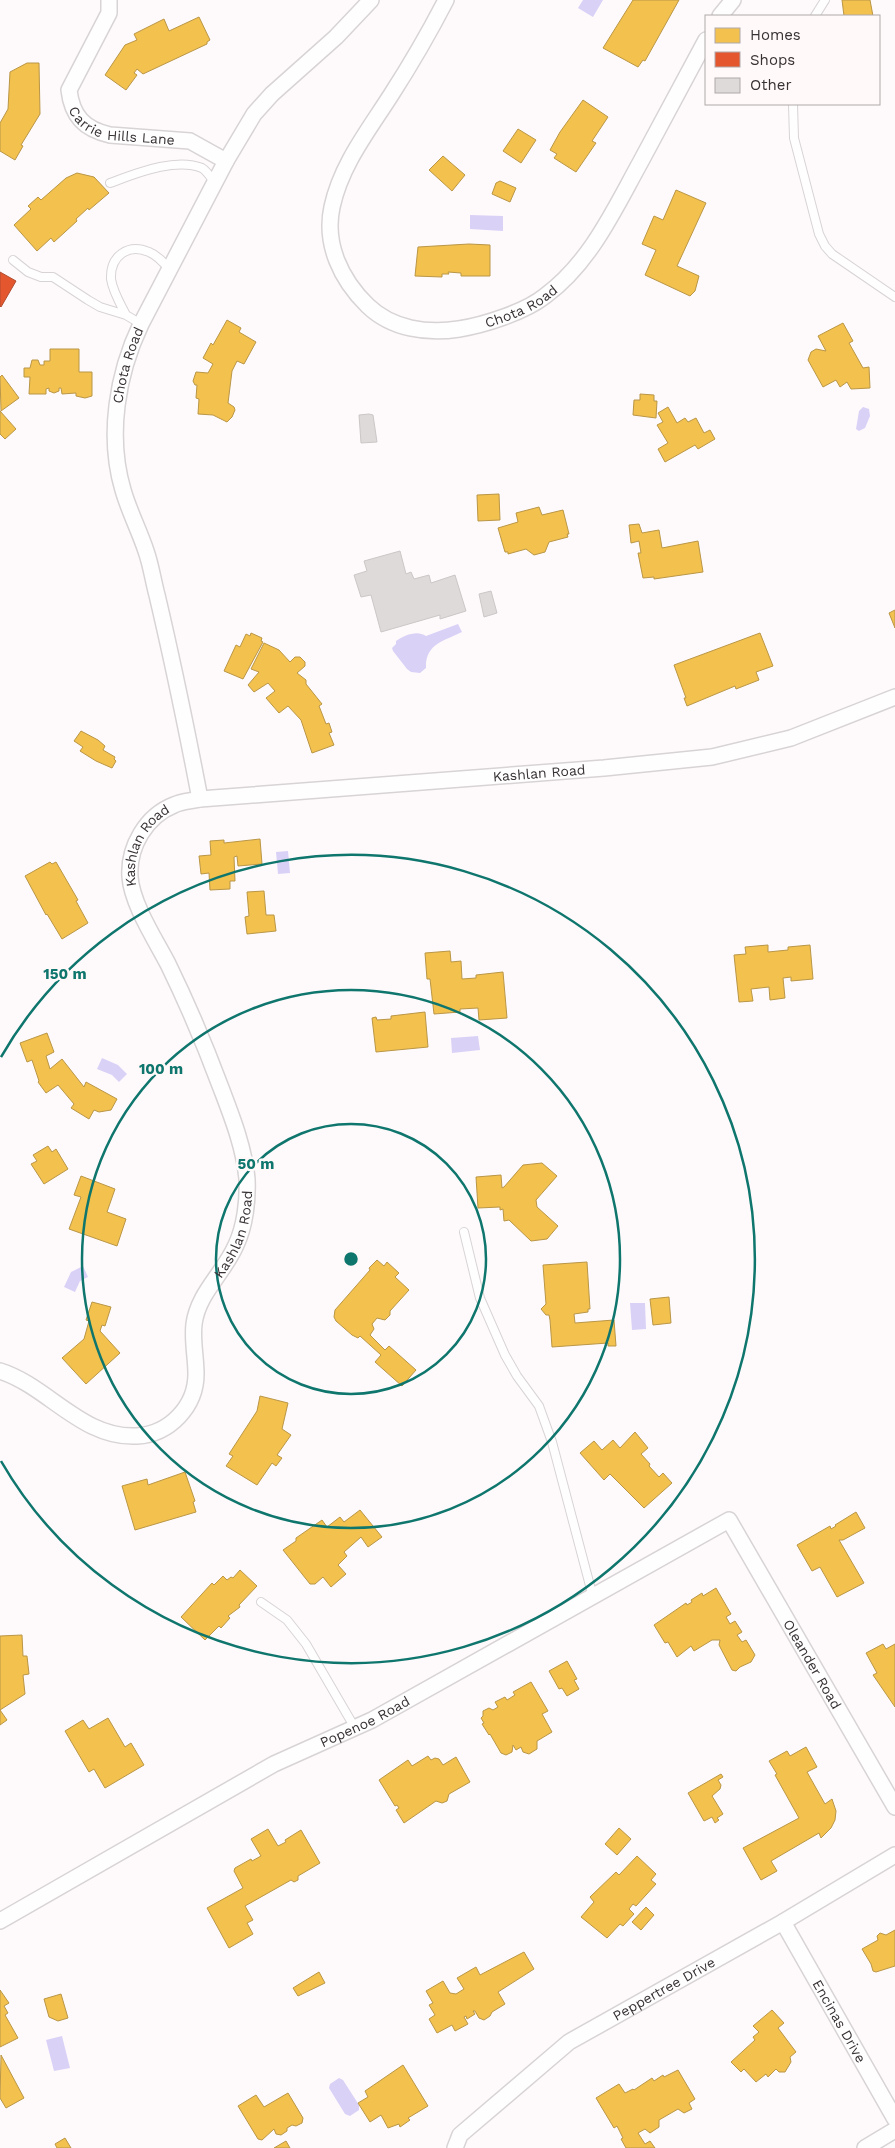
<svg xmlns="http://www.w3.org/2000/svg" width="895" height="2148" viewBox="0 0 895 2148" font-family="'Work Sans',sans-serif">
<rect width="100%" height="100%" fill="#fefafb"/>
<path fill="#dad1f7" d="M583 0H603L593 17 578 8Z
M470 215 503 216V231L470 229Z
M863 407 869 409 870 416 865 428 859 431 856 429 859 411Z
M458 624 462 632C444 641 425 644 426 668L420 673 411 672 407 669 393 651 392 648 396 644V641C405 635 417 630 426 636Z
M288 851 290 873 278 874 276 852Z
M478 1036 480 1050 452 1053 451 1038Z
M102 1058 118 1065 127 1074 119 1082 112 1075 97 1069Z
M83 1266 88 1277 80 1281 75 1292 64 1287 71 1272Z
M630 1303H645L646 1329 632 1330Z
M62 2036 70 2068 54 2071 46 2040Z
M339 2078 343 2080 359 2105V2110L350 2116 345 2114 329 2088 330 2084Z"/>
<path fill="#f2c14e" stroke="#ba9646" d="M633 0H679L645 61 643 60 638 67 603 48Z
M842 0H870L873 16H844Z
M199 17 210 40 207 42V44L143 74 137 69 134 73 137 75 126 90 105 75 125 45 137 40 134 34 164 19 169 31Z
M27 63H39L40 114 21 145 23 146 15 160 0 151V123L8 109 10 72Z
M583 100 608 117 592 141 596 143 576 172 554 158 557 154 550 150 560 132Z
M518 129 536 140 521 163 503 151Z
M443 156 465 175 452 191 429 170Z
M77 173 94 177 109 193 89 210 88 208 76 219 77 221 54 242 51 238 37 251 14 225 31 209 28 206 38 197 41 200 66 178Z
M500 181 516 188 510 202 492 194 496 183Z
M676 190 706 203 677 266 699 276 695 291 690 296 645 275 656 250 642 244 654 216 663 220Z
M469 244 490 245V276H461V273L448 272 449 274H442V277L415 276 418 247Z
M227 320 241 328 239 332 256 342 244 364 237 361 232 371 228 403 234 407 235 410 232 417 227 422 213 415 198 414 199 399 196 398 197 385H195L193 381 196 372 208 373 213 364 203 358 211 343 213 345Z
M843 323 853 341 849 343 863 368 869 367 870 388 851 389 847 382 840 387 836 380 823 387 808 360 811 352 816 349 826 351 818 336Z
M50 349H79V372H92V396L85 398 76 396V393L62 394 61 388H59V391L54 393 49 391V388L46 389V394H29L30 377H24V368H30L32 360H38L40 365H44V361H50Z
M2 375 19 398 1 411 0 377Z
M640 394 654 395V401H657L656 418 633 415 634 400H640Z
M668 407 677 423 685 418 688 422 696 418 704 433 710 430 715 439 698 449 695 445 665 462 658 449 668 443 657 425 663 422 658 413Z
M0 411 16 429 5 439 0 434Z
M499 494 500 520 478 521 477 495Z
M539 507 542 515 563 510 569 534H567L568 537 549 542 545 552 534 555 526 549 508 554V552H505L498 528 518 522 516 513Z
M639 524 642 533 659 530 662 548 698 541 703 572 654 579V577L643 578 638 553H641L639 541 631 543 629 525Z
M895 610V628L889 613Z
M251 633 262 638 261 641 263 642 243 679 224 671 236 645 240 647 246 634 250 636Z
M760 633 773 666 756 672 759 680 736 689 735 686 687 706 684 698H686L674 665Z
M264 643 279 650 290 662 295 657H300L305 662V666L297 673 306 680V684L322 704 319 706 326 724 329 723 332 732 329 733 334 745 312 753 301 720 288 706 279 713 266 698 275 691 268 683 254 692 248 685 259 672 251 669Z
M81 731 98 740 105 746 103 750 115 757 114 759 116 761 112 768 96 761 80 751 83 747 74 741Z
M260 839 262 864 238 866 237 856 234 857 235 881H230V889L210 890 209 873 201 874 199 856 211 855 210 841 224 840V843Z
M50 862 52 864 56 862 78 900 76 901 88 923 62 939 47 914 46 915 25 876Z
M264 891 266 915H274L276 931 247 934 245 917 249 916 247 892Z
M768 945V952L788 950V947L810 945 813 979 791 981V977L783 978 785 998 770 1000 769 987 751 989 753 1001 739 1002 734 955 746 954 745 947Z
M450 951 451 962 461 961 462 979 476 978V975L503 972 507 1018 479 1020 478 1008 460 1009V1012L434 1014 430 979H427L425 953Z
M425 1012 428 1047 376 1052 372 1018 376 1017 377 1020 391 1019V1016Z
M47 1033 54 1052 46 1056 50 1069 62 1059 84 1087 86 1082 117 1099 111 1110 99 1112 94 1110 89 1119 71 1108 74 1104 58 1085 46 1093 38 1082 39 1081 32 1060 27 1062 20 1043Z
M48 1146 52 1152 56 1149 68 1169 44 1184 31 1164 37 1161 33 1155Z
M542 1163 557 1176 536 1200 537 1207 558 1226 547 1239 531 1241 509 1220 504 1221 503 1209 500 1210V1207L478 1208 476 1177 501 1175 502 1188 504 1187 523 1165Z
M81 1176 115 1189 107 1212 126 1219 117 1246 69 1229 81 1197 74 1195Z
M377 1260 384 1266 387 1262 399 1273 395 1277 409 1290 390 1311V1315L385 1320 377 1318 372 1324 374 1329 370 1335 385 1350 389 1346 416 1370 402 1386 375 1362 381 1355 360 1336 358 1338 352 1335 336 1321 334 1317 335 1310 370 1270 369 1268Z
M587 1262 590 1309H588V1312L574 1314 575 1323 614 1320 616 1346H608V1343L552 1347 550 1320 549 1315H546L541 1309 546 1304 543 1265Z
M669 1297 671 1323 653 1325 650 1299Z
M92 1302 111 1307 105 1326 102 1325 100 1331 120 1353 86 1384 62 1358 84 1339 89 1321 86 1320Z
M260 1396 288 1403 282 1429 291 1435 277 1455 282 1458 276 1466 272 1463 257 1485 226 1466 233 1456 229 1454 257 1411Z
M635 1432 648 1448 641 1454 650 1464 649 1466 659 1477 663 1473 672 1483 644 1508 610 1474 604 1480 580 1453 594 1441 602 1450 613 1440 620 1448Z
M185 1472 195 1501 193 1502 196 1512 135 1530 122 1486 147 1479 148 1485Z
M360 1510 382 1537 368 1547 361 1537 344 1552 347 1556 338 1565 346 1574 331 1587 323 1577 315 1584H310L283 1550 296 1541V1538L322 1520 327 1527 340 1517 344 1522Z
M856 1512 865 1528 843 1540H839L864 1583 837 1597 820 1567 812 1571 797 1545 830 1526 831 1529 836 1526 835 1525Z
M240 1570 257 1586 239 1605 240 1607 228 1616 230 1618 221 1628 219 1626 205 1640 181 1617 212 1583 214 1585 223 1576 227 1580 231 1577 233 1578Z
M716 1588 731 1614 726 1617 730 1624 735 1621 742 1632 737 1635 742 1642 746 1640 755 1655 751 1662 740 1667 736 1671 732 1670 719 1645 720 1640H712L694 1651 691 1646 677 1657 668 1642 665 1643 654 1625 686 1603 687 1605 692 1602 691 1600 702 1593 703 1596Z
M22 1635 23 1656H27L29 1674 23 1675 25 1694 0 1710 7 1720 0 1725V1636Z
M883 1644 886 1649 895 1644V1707L873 1675 877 1673 866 1653Z
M567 1661 577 1679 574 1680 579 1689 567 1696 562 1688 559 1689 549 1671Z
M531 1682 548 1711 542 1714 552 1732 537 1741V1749L529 1754 523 1752 521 1747 516 1750 513 1745 512 1752 506 1755 501 1753 490 1734 489 1735 482 1724 484 1723 481 1718 483 1716V1711L489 1708 493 1710 498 1707 495 1702 505 1697 507 1700 515 1695 513 1692Z
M108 1718 125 1747 131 1743 144 1765 105 1788 94 1769 89 1772 65 1731 83 1720 89 1729Z
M806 1747 817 1767 807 1772 825 1804 832 1799 836 1811 835 1820 831 1828 821 1838 819 1833 771 1861 777 1871 761 1880 743 1848 799 1818 775 1775 777 1774 769 1761 787 1751 790 1756Z
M428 1756 431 1760 435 1758 439 1759 443 1765 456 1757 470 1782 449 1794 447 1801 442 1803 436 1801 404 1823 396 1810 399 1808 397 1805 395 1806 379 1780 408 1760 412 1766Z
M721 1774 723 1777 718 1780 721 1785 720 1789 712 1796 723 1814 717 1818 719 1820 715 1823 712 1817 704 1821 688 1793Z
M619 1828 631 1839 617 1855 605 1844Z
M268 1829 278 1846 286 1842 285 1840 301 1830 320 1863 298 1876V1880L294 1882 291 1880 245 1906 253 1920 247 1923 253 1934 229 1948 207 1908 243 1888 234 1871 235 1868 251 1859 252 1861 261 1856 251 1839Z
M637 1856 656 1874 651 1880 656 1884 636 1906 633 1904 629 1909 634 1914 623 1926 620 1924 607 1938 581 1917 594 1902 590 1897 616 1872 619 1875Z
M646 1907 654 1915 641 1930 632 1922Z
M895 1930V1966L876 1972 873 1971 871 1964 862 1949 878 1940 877 1936 880 1933 886 1935Z
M524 1952 534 1969 498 1992 505 2004 492 2012 490 2016 484 2020 479 2018 475 2011H473L475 2014 467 2019 466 2016 464 2017 468 2024 455 2031 452 2025 437 2033 429 2019 435 2015 429 2005 433 2003 426 1991 443 1981 450 1993 456 1994 464 1989 457 1978 476 1967 480 1975Z
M319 1972 325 1983 298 1996 293 1988Z
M0 1990 9 2003 4 2006 8 2013 5 2015 18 2038 0 2047Z
M61 1994 68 2018 58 2021 49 2017 44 1999Z
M772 2010 784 2023 778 2028 796 2052 790 2057 791 2062 785 2072H779L776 2069 768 2077 766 2074 756 2082 744 2069 741 2072 731 2062 755 2040 753 2037 759 2032 753 2026Z
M1 2055 24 2098 6 2108 0 2098Z
M403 2065 428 2106 408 2118 410 2120 400 2127 399 2124 388 2128 381 2115 370 2122 358 2103 368 2097 365 2091Z
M678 2070 695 2099 689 2103 692 2109 684 2113 678 2109 659 2120V2127L650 2133 645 2129 638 2133 645 2144 650 2141 655 2148H626L621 2139 623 2138 617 2126 614 2128 596 2098 619 2084 625 2093 633 2089 634 2090 652 2078 654 2081 663 2075 664 2077Z
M288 2093 303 2118 302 2123 296 2126 292 2125 287 2128V2131L281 2135 276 2134 274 2129 262 2140 258 2139 238 2106 256 2095 264 2107Z
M65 2138 71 2148H57L55 2144Z
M286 2141 290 2148H274Z"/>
<path fill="#e4572e" stroke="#b04c30" d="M0 272 16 281 1 307 0 306Z"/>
<path fill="#dedada" stroke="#cbc7c7" d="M369 414 373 415 377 442 361 443 359 415Z
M400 551 406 574 411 572 414 579 429 575 431 583 455 575 466 611 440 619V615L381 632 371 595 361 597 354 575 367 571 364 561Z
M491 591 497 613 484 617 479 594Z"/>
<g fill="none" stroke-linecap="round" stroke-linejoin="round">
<g stroke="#d8d4d5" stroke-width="10">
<path id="service" d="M815 16 825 0
M793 104 794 138 819 234 825 246 832 254 895 297
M110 183C135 174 175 157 202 168 207 171 211 178 215 183
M13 260 28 272 41 277H53L88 300 100 307 126 315 141 324
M126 315C120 303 113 292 111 279 110 256 128 243 149 252 157 255 163 262 169 269
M464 1232 480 1298 505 1355 517 1376 539 1406 552 1442 593 1597
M261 1602 287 1620 306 1644 355 1728"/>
</g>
<g stroke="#d8d4d5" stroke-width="18">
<g id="minor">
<path id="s1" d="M109 0V13L69 90C72 116 84 129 110 135L190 141 226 161"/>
<path id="s2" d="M446 0C429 33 411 64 391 95 368 131 341 165 332 207 324 244 341 280 368 306 392 329 427 334 459 329 484 325 525 312 545 296 590 263 614 210 640 163 662 122 684 81 706 40"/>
<path d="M720 16 733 0"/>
<path id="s3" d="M200 799C187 731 173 663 157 595 153 580 151 565 146 551 139 530 129 511 123 490 107 436 117 374 141 324L226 161 254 114 272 94 336 37 371 0"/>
<path id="s4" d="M0 1371C48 1386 82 1439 137 1436 170 1434 196 1406 196 1374 196 1357 192 1341 194 1324 198 1293 224 1273 236 1245 245 1226 248 1200 247 1179 244 1147 232 1117 221 1088 205 1045 188 1005 168 964 155 939 132 904 130 877 128 847 146 816 174 805 182 801 192 801 200 799L604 768 712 757 791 738 895 697"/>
<path id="s5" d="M0 1921 274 1764 372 1720 729 1520 895 1807"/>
<path id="s6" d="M783 1922 895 2119"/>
<path id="s7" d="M455 2148 460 2135 569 2042 783 1922 895 1855"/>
<path d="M865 2148 895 2130"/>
</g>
</g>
<use href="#service" stroke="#fffefe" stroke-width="8"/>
<use href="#minor" stroke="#fffefe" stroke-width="15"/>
</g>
<g fill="none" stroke="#0f766e" stroke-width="2.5">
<circle cx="351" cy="1259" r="135"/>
<circle cx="351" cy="1259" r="269"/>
<path d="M1 1057A404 404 0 1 1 1 1461"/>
</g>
<g text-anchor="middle" stroke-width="5" stroke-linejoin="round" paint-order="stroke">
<g font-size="14" fill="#373233" stroke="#fff9fa">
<text dy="5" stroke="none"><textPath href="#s1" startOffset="174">Carrie Hills Lane</textPath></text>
<text dy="5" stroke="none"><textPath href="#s2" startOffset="511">Chota Road</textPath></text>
<text dy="5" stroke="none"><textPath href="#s3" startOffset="446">Chota Road</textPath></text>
<text dy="5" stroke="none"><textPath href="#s4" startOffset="1238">Kashlan Road</textPath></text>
<text dy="5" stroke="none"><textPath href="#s4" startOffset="818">Kashlan Road</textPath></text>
<text dy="5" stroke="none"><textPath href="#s4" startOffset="398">Kashlan Road</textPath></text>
<text dy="5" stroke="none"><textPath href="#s5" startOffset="999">Oleander Road</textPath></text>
<text dy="5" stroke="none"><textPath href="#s5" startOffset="416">Popenoe Road</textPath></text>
<text dy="5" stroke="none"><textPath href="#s7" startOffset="266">Peppertree Drive</textPath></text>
<text dy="5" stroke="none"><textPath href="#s6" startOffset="114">Encinas Drive</textPath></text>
</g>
</g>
<circle cx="351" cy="1259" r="8" fill="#0f766e" stroke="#fff9fa" stroke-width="2.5"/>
<g font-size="15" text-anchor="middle" font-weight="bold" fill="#0f766e" stroke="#fff9fa" stroke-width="5" stroke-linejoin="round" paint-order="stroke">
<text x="65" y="979">150 m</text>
<text x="161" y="1074">100 m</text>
<text x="256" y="1169">50 m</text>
</g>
<rect x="705" y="15" width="175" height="90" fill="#fff9fa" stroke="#afa9aa"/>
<rect x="715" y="28" width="25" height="15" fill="#f2c14e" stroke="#afa9aa"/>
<text x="750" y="40" font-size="15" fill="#373233">Homes</text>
<rect x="715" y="52" width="25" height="15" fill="#e4572e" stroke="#afa9aa"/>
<text x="750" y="65" font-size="15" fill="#373233">Shops</text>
<rect x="715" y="78" width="25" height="15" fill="#dedada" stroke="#afa9aa"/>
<text x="750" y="90" font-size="15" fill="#373233">Other</text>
</svg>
